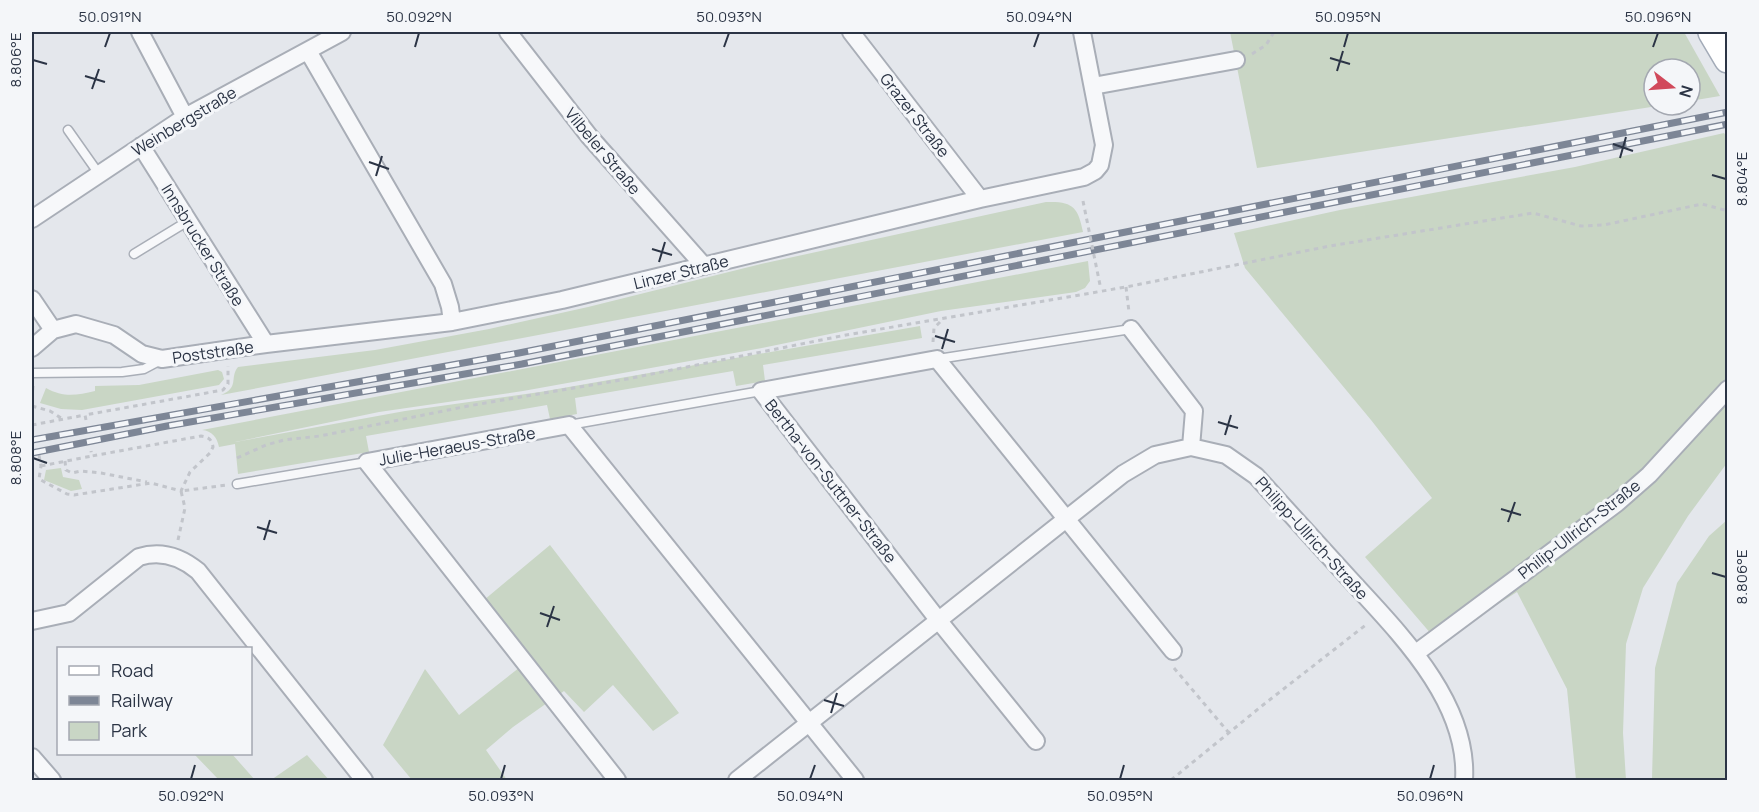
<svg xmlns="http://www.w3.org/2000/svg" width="1759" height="812" viewBox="0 0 1759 812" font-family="Manrope,sans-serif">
<rect width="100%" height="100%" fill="#e4e7ec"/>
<path fill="#c9d6c5" d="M1230 32H1684L1720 96 1690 101V69H1654V105H1664L1257 168Z
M1724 133 1728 138 1727 463 1688 516 1643 588 1626 644 1623 733 1626 780H1576L1567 689 1517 592 1438 642 1365 557 1432 498 1371 420 1245 268 1234 233 1340 210 1575 167Z
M1046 202C1073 201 1078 207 1083 232L221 395C240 387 229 378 238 367L375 350 489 329 588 307 761 264Z
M1088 261 1090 281 1085 288 1076 292 941 311 762 348 523 391 379 412 235 442 405 411 540 392 920 326 922 338 763 365 765 381 736 386 733 371 575 398 577 414 550 419 547 405 366 436 369 452 238 474 235 444 219 447C217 437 212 431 202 430Z
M218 370 222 372 224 379 219 385 82 410 61 409 40 403 46 388C64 398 77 395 95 391V386L139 385Z
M61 468 63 477 79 480 82 489 71 491 44 480 46 470Z
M1727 520V780H1655L1652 778 1655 668 1677 583 1709 536Z
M550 545 679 713 653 731 613 685 584 712 564 691 513 727 486 750 507 780H412L383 745 425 669 459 715 529 660 484 600Z
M194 754H232L255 780H219Z
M307 755 329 780H271Z"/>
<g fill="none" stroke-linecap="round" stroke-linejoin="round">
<g stroke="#a9aeb7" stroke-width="11">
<path id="lane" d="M68 130 99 174
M134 254 188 221
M938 359 1131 329
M32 373 122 372 144 369 161 360
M569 425 761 391
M237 484 367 462"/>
</g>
<g stroke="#a9aeb7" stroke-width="20">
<path id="street" d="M140 32 185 117
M508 32 589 136 704 266
M851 32 980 199
M308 51 443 284 450 307 452 322
M1093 86 1236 60
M141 146 266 344
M32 219 185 117 342 32
M32 299 53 330
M1131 329 1194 411 1191 447
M32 348 53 330 76 324 114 335 142 354 162 359 266 344 452 322 562 300 980 199 1084 177 1095 171 1100 165 1104 145 1082 32
M32 621 69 613 139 557C161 550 181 557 198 571L364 780
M1416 653 1617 503 1649 475 1728 389
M1036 741 939 621 761 391 937 359 1173 651
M32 757 52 780
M617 780 367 462 569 425 855 780
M737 780 1123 474 1155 455 1191 447 1226 455 1256 476C1286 509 1316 542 1346 575 1396 630 1469 700 1464 780"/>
</g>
<g stroke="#a3abb8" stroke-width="30">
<path id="primary" d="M1712 32 1728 59"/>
</g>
<path stroke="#c2c5cb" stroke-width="3" stroke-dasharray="4.5 4.5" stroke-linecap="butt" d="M1252 54 1266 45 1274 32
M1126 287 1129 312
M933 342 934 328 943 319
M32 399 33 386
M32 406 50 411 61 418
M86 420 85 415 223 390 228 384V366
M32 425 85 415
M32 429V434
M39 455 41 466 39 479 67 494 74 495 151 483 181 491 190 472 210 453 213 447C212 439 208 437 201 436L92 456 91 451
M237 458 266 445 284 440 320 436 468 406 627 379 846 335 1126 287 1330 246 1533 213 1581 226 1604 225 1702 204 1728 211
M65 461 66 470 72 473 81 471 101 473 147 482
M41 466 92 456
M178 540 185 508 181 491 227 485
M1174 668 1229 733
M1171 780 1263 705 1367 624"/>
<use href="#lane" stroke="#f7f8fa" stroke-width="8"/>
<use href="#street" stroke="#f7f8fa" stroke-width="16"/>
<use href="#primary" stroke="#fff" stroke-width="27"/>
<g stroke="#7d8696" stroke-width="7">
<path id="rail" d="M32 440 519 353 1728 112
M32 453 167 426 522 364 1728 124"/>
</g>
<use href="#rail" stroke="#f4f6f9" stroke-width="4.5" stroke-dasharray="14" stroke-linecap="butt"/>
<path stroke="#c2c5cb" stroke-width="3" stroke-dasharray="4.5 4.5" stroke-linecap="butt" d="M1083 201 1100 285"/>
</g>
<path fill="none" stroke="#2b3445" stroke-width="2" d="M105 47 110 33M415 47 419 33M724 47 729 33M1034 47 1039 33M1344 47 1348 33M1653 47 1658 33M1330 58 1350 64M33 60 47 64M1337 71 1343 51M85 76 105 82M92 89 99 69M1613 144 1633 151M1620 158 1626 137M369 162 389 169M1712 175 1726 179M376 176 382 156M652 249 672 255M659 262 665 242M935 336 955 342M942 349 948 329M1218 422 1238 428M1225 435 1231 415M33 458 47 463M1501 509 1521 515M1508 522 1515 502M257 527 277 533M264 540 270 520M1712 573 1726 577M540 613 560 620M547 627 554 606M824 700 844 706M831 713 837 693M191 779 195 765M501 779 505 765M810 779 815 765M1120 779 1124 765M1430 779 1434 765"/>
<g text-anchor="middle" stroke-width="6" stroke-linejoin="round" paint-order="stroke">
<g font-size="16" fill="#2b3445" stroke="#f4f6f9">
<text transform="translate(915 115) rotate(52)" y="6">Grazer Straße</text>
<text transform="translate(184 121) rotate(-31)" y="6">Weinbergstraße</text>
<text transform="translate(603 151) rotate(50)" y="6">Vilbeler Straße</text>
<text transform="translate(203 245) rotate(58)" y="6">Innsbrucker Straße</text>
<text transform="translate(681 272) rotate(-14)" y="6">Linzer Straße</text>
<text transform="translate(213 352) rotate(-8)" y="6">Poststraße</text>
<text transform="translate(457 446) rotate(-10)" y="6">Julie-Heraeus-Straße</text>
<text transform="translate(831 481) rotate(52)" y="6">Bertha-von-Suttner-Straße</text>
<text transform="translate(1579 529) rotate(-38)" y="6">Philip-Ullrich-Straße</text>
<text transform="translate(1312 538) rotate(48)" y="6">Philipp-Ullrich-Straße</text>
</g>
</g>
<rect width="1759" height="812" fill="none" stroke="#f4f6f9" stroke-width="66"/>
<rect x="57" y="647" width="195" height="108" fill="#f4f6f9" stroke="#a4a8b1" stroke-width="1.5"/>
<rect x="69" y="666" width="30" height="9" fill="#ffffff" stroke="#a4a8b1" stroke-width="1.5"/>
<text x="111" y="677" font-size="18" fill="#2b3445">Road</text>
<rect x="69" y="696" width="30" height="9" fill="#7d8696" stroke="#a4a8b1" stroke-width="1.5"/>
<text x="111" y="707" font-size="18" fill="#2b3445">Railway</text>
<rect x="69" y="722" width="30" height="18" fill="#c9d6c5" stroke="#a4a8b1" stroke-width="1.5"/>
<text x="111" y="737" font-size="18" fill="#2b3445">Park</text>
<g transform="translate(1672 87) rotate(107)"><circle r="28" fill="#f4f6f9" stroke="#a4a8b1" stroke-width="1.5"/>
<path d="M0-4.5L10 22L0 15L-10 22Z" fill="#d1495b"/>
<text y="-9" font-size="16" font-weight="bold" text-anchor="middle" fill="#2b3445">N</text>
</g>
<rect x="33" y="33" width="1693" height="746" fill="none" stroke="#2b3445" stroke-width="2"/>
<g font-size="15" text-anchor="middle" fill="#2b3445">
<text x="110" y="22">50.091°N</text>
<text x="419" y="22">50.092°N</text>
<text x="729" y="22">50.093°N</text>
<text x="1039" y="22">50.094°N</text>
<text x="1348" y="22">50.095°N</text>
<text x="1658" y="22">50.096°N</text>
<text transform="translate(16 60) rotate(-90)" y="5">8.806°E</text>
<text transform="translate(1742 179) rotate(-90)" y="5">8.804°E</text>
<text transform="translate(16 458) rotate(-90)" y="5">8.808°E</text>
<text transform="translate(1742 577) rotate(-90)" y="5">8.806°E</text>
<text x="191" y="801">50.092°N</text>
<text x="501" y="801">50.093°N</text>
<text x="810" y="801">50.094°N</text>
<text x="1120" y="801">50.095°N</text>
<text x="1430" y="801">50.096°N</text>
</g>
</svg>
